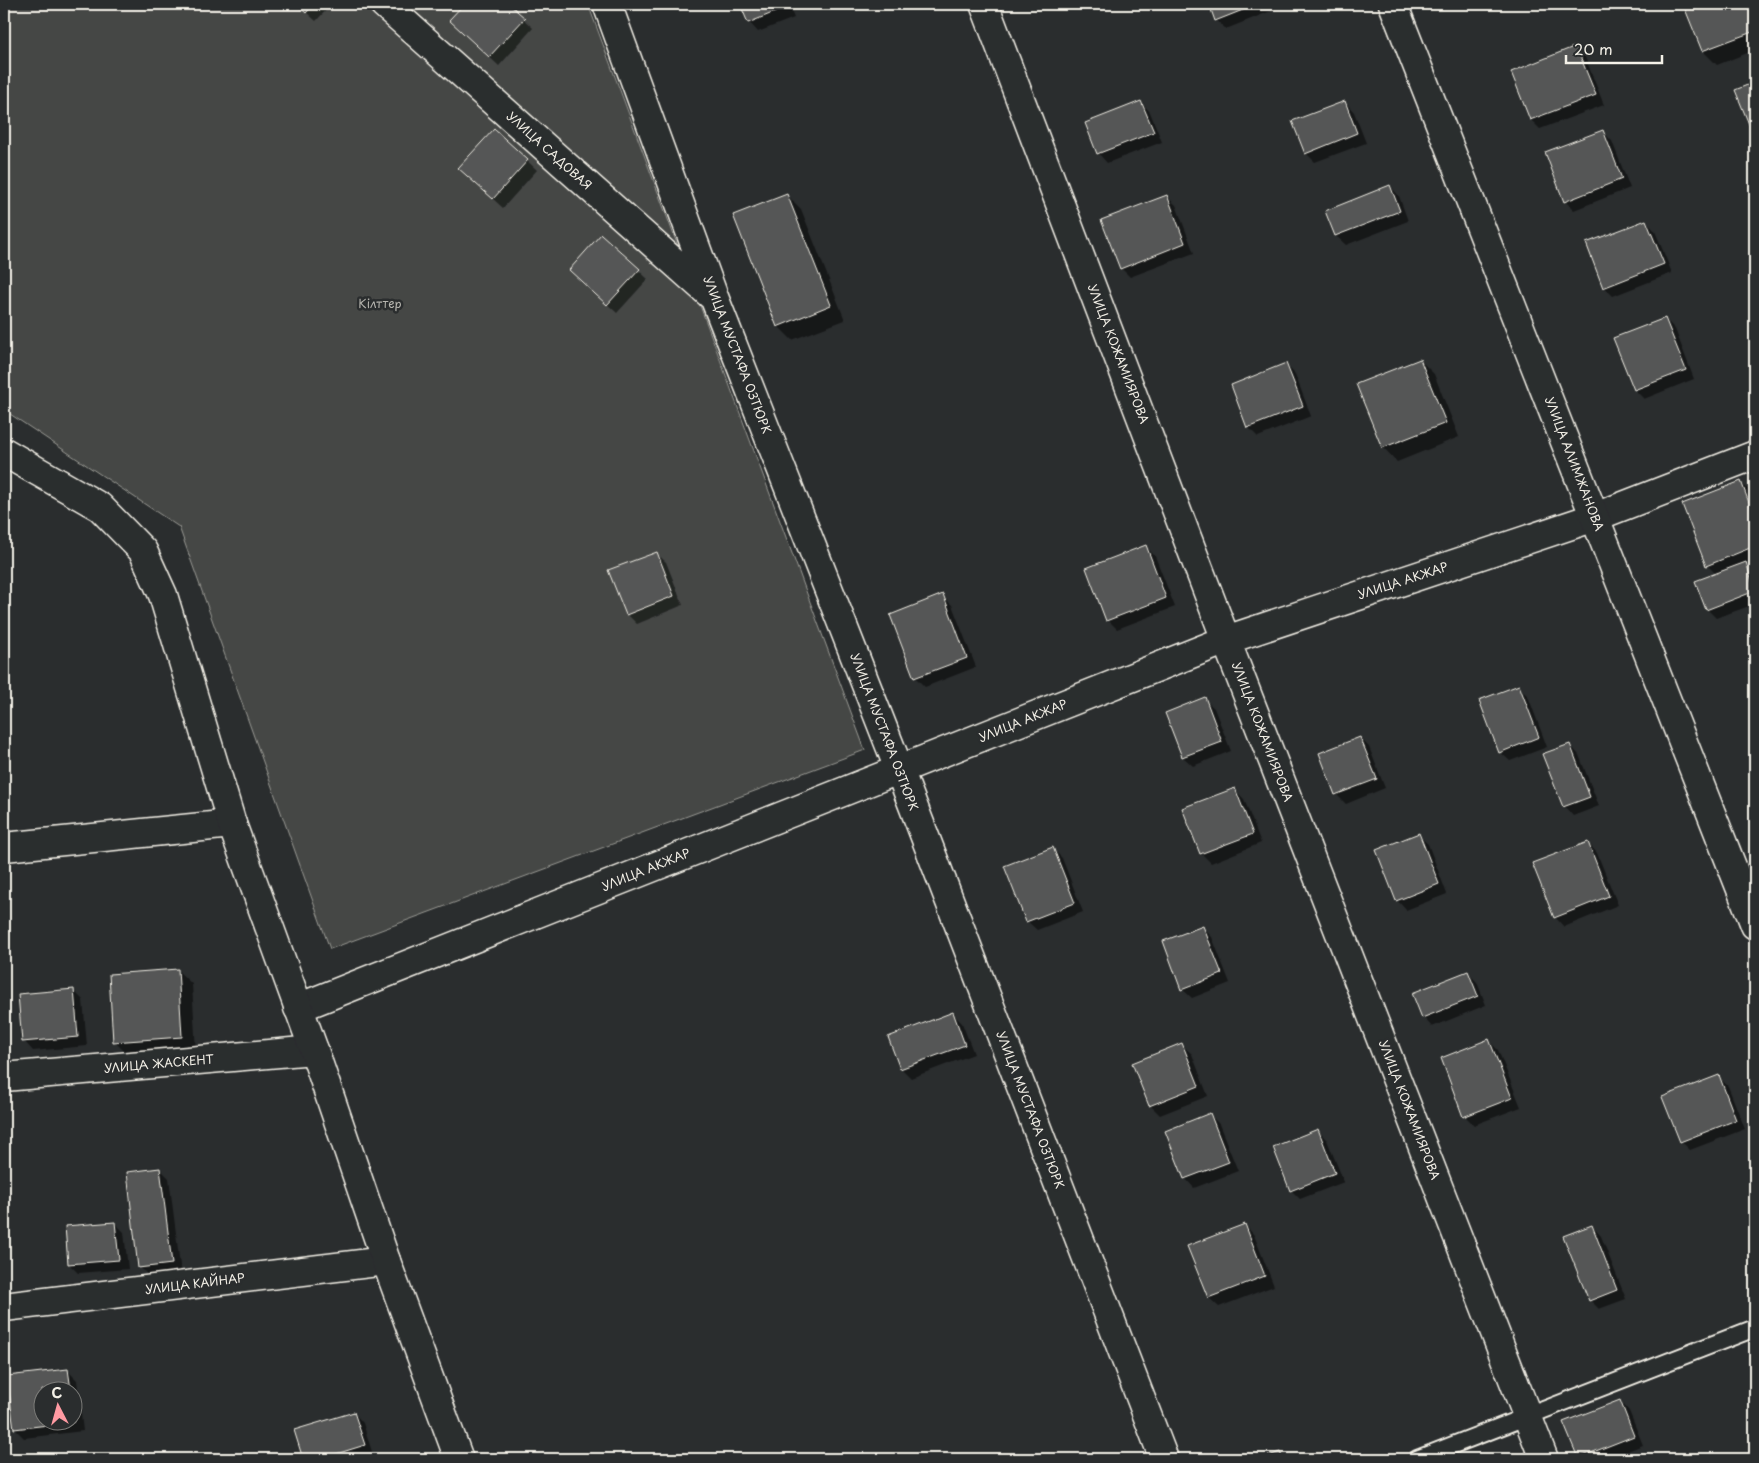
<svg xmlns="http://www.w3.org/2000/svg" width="1759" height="1463" viewBox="0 0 1759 1463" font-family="'Playpen Sans',sans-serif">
<rect width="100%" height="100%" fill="#2a2d2e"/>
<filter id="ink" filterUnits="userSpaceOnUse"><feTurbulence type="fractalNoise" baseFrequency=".02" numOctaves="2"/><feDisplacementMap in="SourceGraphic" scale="10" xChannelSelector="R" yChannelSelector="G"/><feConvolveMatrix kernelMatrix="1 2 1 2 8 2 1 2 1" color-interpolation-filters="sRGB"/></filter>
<g filter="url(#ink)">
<path fill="#444645" stroke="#9c9c96" d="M4 4H588L865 750 330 949 179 527 4 410Z"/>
<path fill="#0007" fill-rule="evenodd" d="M297 4H332L316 21Z
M420 4H430L426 9Z
M465 4H507L533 28 499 66 450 20Z
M741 4H788L794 18 758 32 749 22Z
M1210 4H1280L1281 7 1226 29 1216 20Z
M1684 4H1755V50L1717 65 1703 51Z
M1576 47 1585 57 1604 105 1540 129 1531 120 1512 72Z
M1755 83V135L1737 90Z
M1141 102 1150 112 1162 142 1107 163 1098 153Z
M1345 102 1354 112 1366 143 1315 162 1306 153Z
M494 130 537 170 503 208 469 177Z
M1602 131 1612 141 1630 188 1574 210 1565 201Z
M1390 186 1399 196 1408 221 1346 245 1336 236 1327 211Z
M787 195 801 209 845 320 792 340 778 326Z
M1166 196 1176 205 1194 253 1130 277 1121 268Z
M1646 221 1655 231 1672 273 1613 296 1604 287Z
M601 236 648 279 617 313 580 279Z
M1665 319 1675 329 1694 379 1644 399 1635 390Z
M1420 360 1434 374 1459 437 1397 462 1383 447Z
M1285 364 1295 374 1311 416 1258 437 1248 427Z
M1740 482 1750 491 1755 506V559L1745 563 1755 574V604L1716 618 1707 609 1716 574 1707 565Z
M1145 546 1155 556 1175 607 1117 629 1108 620Z
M656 553 666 562 683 605 637 624 627 614Z
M942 596 952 605 976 667 925 687 916 678 891 616Z
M1518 687 1528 696 1547 747 1510 761 1500 752Z
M1204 699 1214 708 1231 751 1193 766 1183 757 1166 714Z
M1360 738 1369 747 1385 788 1346 804 1336 794Z
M1570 745 1579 755 1599 806 1573 816 1564 806Z
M1234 789 1244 799 1261 843 1211 863 1201 853Z
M1418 835 1428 844 1447 894 1406 910 1397 900Z
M1588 843 1597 853 1618 905 1564 927 1555 917Z
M1053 849 1062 858 1083 912 1037 930 1027 921Z
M1202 927 1212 937 1230 983 1192 998 1182 989Z
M177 970 192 984 196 1051 129 1056 115 1042Z
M1468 973 1477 982 1486 1005 1432 1027 1423 1017Z
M73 990 83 1000 87 1046 33 1051 24 1041Z
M953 1014 962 1023 974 1054 911 1078 901 1068Z
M1489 1041 1498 1050 1521 1107 1474 1125 1465 1116Z
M1182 1045 1192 1054 1208 1096 1160 1115 1150 1105Z
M1718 1077 1728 1086 1745 1129 1690 1150 1681 1141Z
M1210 1115 1219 1124 1238 1171 1194 1188 1185 1178Z
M1318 1131 1327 1140 1344 1182 1300 1199 1291 1190Z
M160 1169 169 1178 181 1273 149 1276 140 1267Z
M115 1223 124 1232 128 1269 78 1273 69 1264Z
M1245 1225 1254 1235 1274 1286 1219 1307 1209 1298 1189 1247Z
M1592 1226 1601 1236 1626 1299 1599 1309 1590 1300Z
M67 1370 77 1380 83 1431 24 1438 15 1429 8 1377ZM42 1390H72V1420H42Z
M1620 1401 1629 1411 1643 1445 1607 1459H1581L1579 1457Z
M354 1413 363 1423 373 1455 359 1459H304L295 1431Z"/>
<path fill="#555756" stroke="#f4f1e8" d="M296 4H314L306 13Z
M464 4H509L525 18 489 57 449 20Z
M740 4H783L785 8 748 23Z
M1209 4H1258L1215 21Z
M1683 4H1755V31L1702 51Z
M1576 46 1596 95 1530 120 1511 72Z
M1755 82V133L1753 134 1735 90Z
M1141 101 1154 132 1097 154 1085 123Z
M1345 101 1357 133 1305 154 1292 121Z
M494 129 528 160 493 199 458 168Z
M1603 130 1622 179 1564 202 1545 152Z
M1390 185 1400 211 1335 236 1325 211Z
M787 194 831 305 777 327 733 215Z
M1167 195 1185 243 1120 269 1101 220Z
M1646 220 1664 264 1603 288 1586 243Z
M601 234 640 269 607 305 569 270Z
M1665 318 1686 370 1634 390 1613 338Z
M1420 359 1446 423 1382 448 1356 384Z
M1286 363 1303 406 1247 428 1231 385Z
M1741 481 1755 519V546L1706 566 1682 504Z
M1146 545 1166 598 1106 621 1086 568Z
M657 552 674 596 626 615 608 570Z
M1746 562 1755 591 1706 610 1695 581Z
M943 594 967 658 914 678 890 615Z
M1519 685 1539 737 1499 753 1479 700Z
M1205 697 1222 742 1182 757 1165 713Z
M1360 737 1377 779 1335 795 1319 753Z
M1570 744 1590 797 1563 807 1542 754Z
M1235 788 1253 834 1200 854 1182 808Z
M1419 833 1439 884 1396 901 1376 850Z
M1588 842 1609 896 1554 918 1532 863Z
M1053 847 1075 903 1026 922 1004 866Z
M1203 926 1222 974 1181 990 1163 941Z
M178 969 182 1037 113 1042 109 974Z
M1468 971 1478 996 1422 1018 1412 993Z
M74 989 78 1037 22 1042 18 994Z
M953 1012 965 1045 900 1069 888 1037Z
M1489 1039 1512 1098 1463 1117 1441 1058Z
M1182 1043 1199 1086 1149 1106 1132 1063Z
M1719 1075 1736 1120 1680 1142 1662 1097Z
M1210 1113 1229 1162 1184 1179 1165 1131Z
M1318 1129 1335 1173 1290 1191 1273 1147Z
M160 1168 172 1264 138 1268 127 1172Z
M115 1222 119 1260 68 1264 65 1226Z
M1245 1224 1265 1276 1208 1298 1187 1246Z
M1592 1225 1617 1290 1589 1301 1563 1236Z
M68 1369 71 1390H42V1420H72V1406L74 1422 14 1429 7 1376Z
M1620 1400 1634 1436 1578 1458 1563 1422Z
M354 1412 365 1445 320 1459H303L294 1430Z
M1280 1452 1283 1459H1260Z"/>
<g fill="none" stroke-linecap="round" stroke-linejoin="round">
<g stroke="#f4f1e8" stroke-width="20">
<path id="lane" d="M1417 1459 1755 1328"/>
</g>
<g stroke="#f4f1e8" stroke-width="31">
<path id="street" d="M384 4 711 295
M607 4 714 297 899 769 1164 1459
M984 4 1226 640 1544 1459
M4 847 232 824
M298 1008 1226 640 1595 517 1755 455
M4 1077 314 1050
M4 1307 386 1261"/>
</g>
<g stroke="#f4f1e8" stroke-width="31">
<path id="secondary" d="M1393 4 1755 925
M4 452 100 507 143 551 163 595 232 824 314 1050 386 1261 459 1459"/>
</g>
<use href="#lane" stroke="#2a2d2e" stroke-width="16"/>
<use href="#street" stroke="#2a2d2e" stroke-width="28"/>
<use href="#secondary" stroke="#2a2d2e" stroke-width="28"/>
</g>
</g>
<g text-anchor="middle" stroke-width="5" stroke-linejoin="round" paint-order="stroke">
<g font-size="12" fill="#f4f1e8" stroke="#2a2d2e">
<text transform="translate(549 151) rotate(42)" y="4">УЛИЦА САДОВАЯ</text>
<text transform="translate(1118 354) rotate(69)" y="4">УЛИЦА КОЖАМИЯРОВА</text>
<text transform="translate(737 355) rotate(69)" y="4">УЛИЦА МУСТАФА ОЗТЮРК</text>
<text transform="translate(1574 464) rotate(69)" y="4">УЛИЦА АЛИМЖАНОВА</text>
<text transform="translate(1403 581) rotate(-18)" y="4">УЛИЦА АКЖАР</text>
<text transform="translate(1023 721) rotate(-22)" y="4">УЛИЦА АКЖАР</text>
<text transform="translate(884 732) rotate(69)" y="4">УЛИЦА МУСТАФА ОЗТЮРК</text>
<text transform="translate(1262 732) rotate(69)" y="4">УЛИЦА КОЖАМИЯРОВА</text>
<text transform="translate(646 870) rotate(-22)" y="4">УЛИЦА АКЖАР</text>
<text transform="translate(159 1064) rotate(-5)" y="4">УЛИЦА ЖАСКЕНТ</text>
<text transform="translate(1030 1110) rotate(69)" y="4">УЛИЦА МУСТАФА ОЗТЮРК</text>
<text transform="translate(1409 1110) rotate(69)" y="4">УЛИЦА КОЖАМИЯРОВА</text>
<text transform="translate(195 1284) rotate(-7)" y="4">УЛИЦА КАЙНАР</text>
</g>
<g font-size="12" fill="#b6b5af" stroke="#2a2d2e">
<text x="380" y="308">Кілттер</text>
</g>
</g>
<rect width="1759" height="1463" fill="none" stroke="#2a2d2e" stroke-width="20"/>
<rect x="10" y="10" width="1739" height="1443" fill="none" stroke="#f4f1e8" stroke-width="2" filter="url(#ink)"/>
<g transform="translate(58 1406) rotate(354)"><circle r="24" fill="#2a2d2e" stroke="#7b7b78"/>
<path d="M0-4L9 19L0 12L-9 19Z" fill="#ff9aa2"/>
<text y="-8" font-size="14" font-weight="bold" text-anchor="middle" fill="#f4f1e8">С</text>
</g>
<path d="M1566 55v8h96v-8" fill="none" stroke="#f4f1e8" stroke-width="2.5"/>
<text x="1574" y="55" font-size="15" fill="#f4f1e8" stroke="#2a2d2e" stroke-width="4" paint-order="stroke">20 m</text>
</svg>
